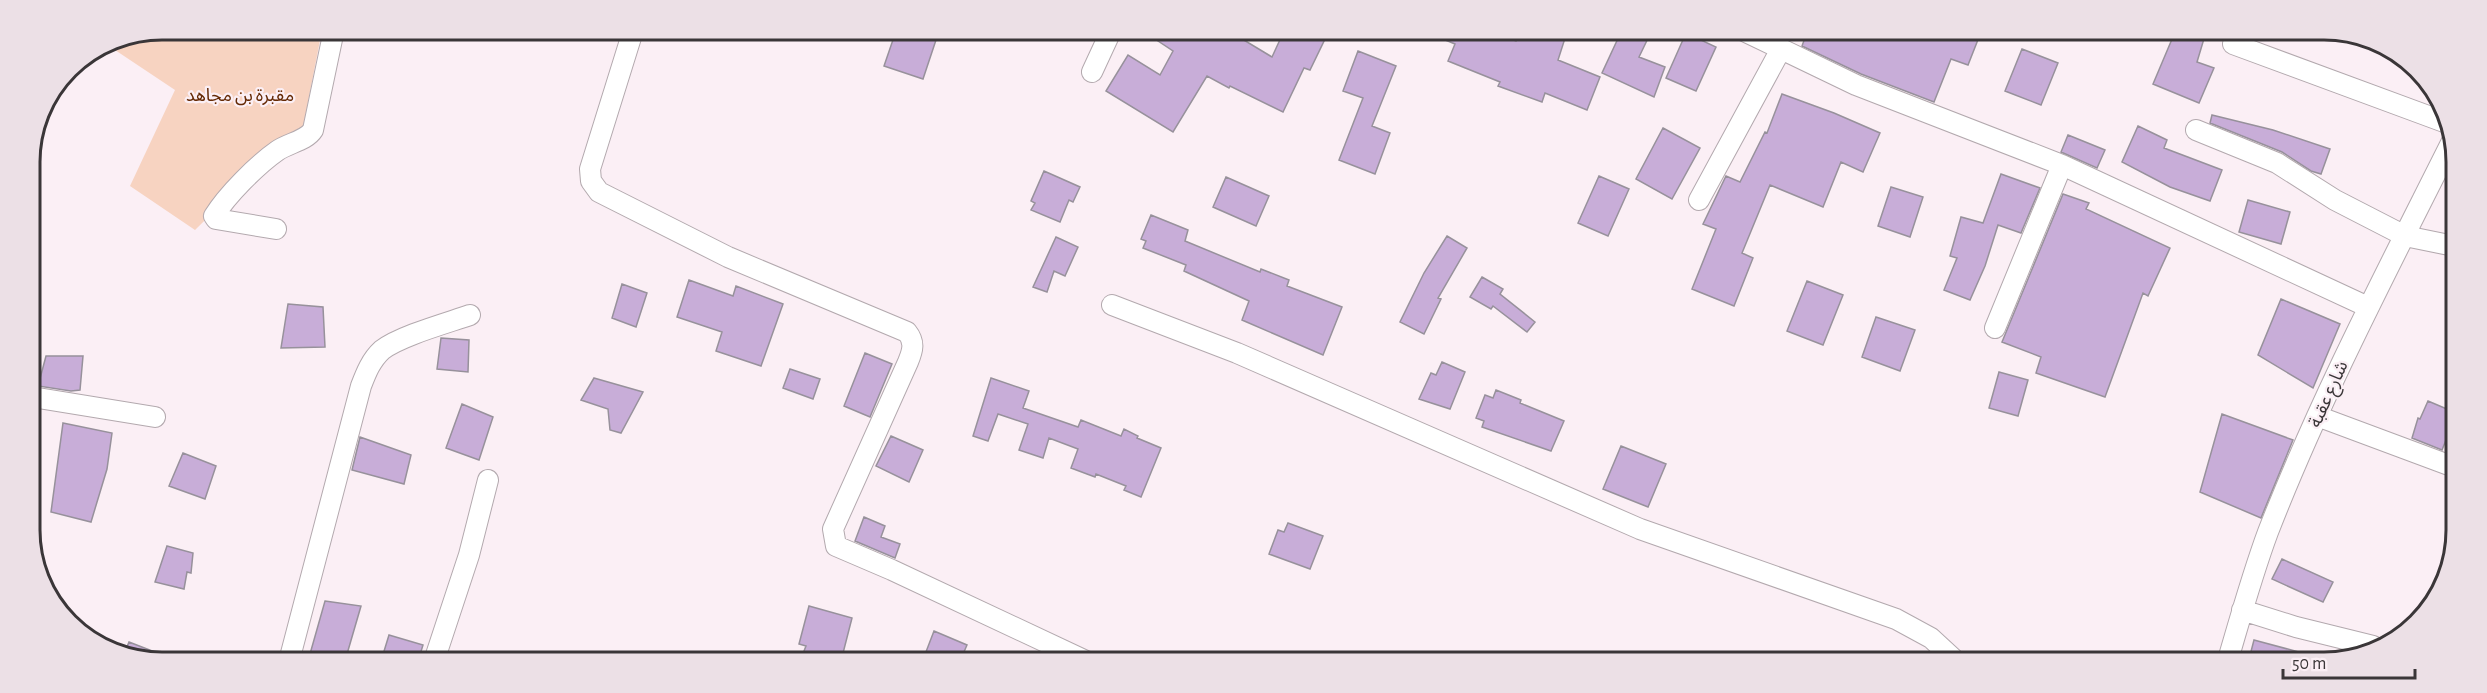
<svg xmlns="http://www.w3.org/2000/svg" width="2487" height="693" viewBox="0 0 2487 693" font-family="'Alegreya Sans','Noto Sans Arabic',sans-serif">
<rect width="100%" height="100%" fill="#fbeff5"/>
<path fill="#f7d3c1" d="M163 30H322L301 138 281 145 195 230 130 186 175 90 106 44 112 40Z"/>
<path fill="#c8add8" stroke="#97919b" stroke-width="1.5" d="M896 31H939L923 79 884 66Z
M1143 31H1229L1272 57 1284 31H1307L1325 39 1310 70 1304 68 1283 112 1230 86 1229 88 1207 76 1173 132 1106 91 1128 55 1160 75 1173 51Z
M1426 32H1493L1516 41 1519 32H1567L1558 60 1600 77 1587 110 1545 93 1542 102 1498 86 1500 82 1448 61 1455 44Z
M1621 32H1651L1639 57 1665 67 1654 97 1602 73Z
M1807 32H1877L1894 39 1896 32H1981L1968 65 1951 59 1934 102 1861 74 1802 46Z
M2175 32H2206L2197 62 2214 68 2199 103 2153 84Z
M1686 33 1716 47 1696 91 1666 78Z
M2022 49 2058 63 2041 105 2005 91Z
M1358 51 1396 66 1372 126 1390 133 1375 174 1339 160 1363 98 1343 91Z
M1782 94 1834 113 1880 133 1863 172 1841 162 1823 207 1770 185 1742 253 1753 258 1734 306 1692 289 1716 229 1703 224 1726 176 1740 182 1765 132 1767 133Z
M2212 115 2273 130 2330 149 2321 174 2311 171 2282 152 2210 123Z
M2138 126 2167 140 2164 148 2222 170 2210 201 2170 187 2122 162Z
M1663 128 1700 148 1672 199 1636 179Z
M2068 135 2105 150 2097 168 2061 152Z
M1044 171 1080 187 1073 202 1069 200 1060 222 1031 210 1035 203 1031 201Z
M2001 174 2040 188 2021 233 1998 225 1985 266 1970 300 1944 290 1957 258 1950 256 1961 217 1983 223Z
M1599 176 1629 189 1608 236 1578 223Z
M1226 177 1269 196 1256 226 1213 207Z
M1891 187 1923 197 1910 237 1878 226Z
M2063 194 2089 203 2086 209 2170 248 2148 296 2143 293 2105 397 2036 373 2041 357 2002 342Z
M2248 200 2290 212 2281 244 2239 232Z
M1151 215 1188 230 1185 241 1260 272 1261 269 1289 280 1287 286 1342 307 1323 355 1242 320 1249 301 1184 271 1186 265 1143 248 1146 241 1141 239Z
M1447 236 1467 248 1438 298 1441 299 1424 334 1400 322 1424 273Z
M1056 237 1078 247 1065 276 1054 271 1047 292 1033 287Z
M1482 277 1503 289 1500 294 1535 322 1527 332 1493 306 1491 309 1470 297Z
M689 280 733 296 736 286 783 304 761 366 716 351 722 332 677 317Z
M1807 281 1843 295 1823 345 1787 331Z
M622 284 647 293 636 327 612 318Z
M2281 299 2340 324 2313 388 2258 355Z
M288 304 323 307 325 347 281 348Z
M1876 317 1915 330 1900 371 1862 357Z
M441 338 469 340 468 372 437 369Z
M865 353 892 364 870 417 844 406Z
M46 356H83L80 390 71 391 38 386Z
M1442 362 1465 372 1450 409 1419 399 1431 373 1436 375Z
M790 369 820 379 813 399 783 388Z
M1999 372 2028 380 2018 416 1989 408Z
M594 378 643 392 621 433 610 430 608 409 581 400Z
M991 378 1029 391 1023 408 1078 427 1081 420 1121 436 1124 429 1138 436 1137 438 1161 448 1141 497 1124 490 1126 486 1096 474 1095 477 1071 468 1078 449 1049 438 1043 458 1019 450 1028 424 998 414 988 441 973 436Z
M1496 390 1521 400 1520 403 1564 421 1551 451 1482 427 1484 421 1476 418 1485 395 1493 398Z
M2428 401 2454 412V420L2442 450 2412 438 2418 418 2420 419Z
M462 404 493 417 479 460 446 448Z
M2222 414 2293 440 2261 518 2200 492Z
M63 423 112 433 107 469 91 522 51 512Z
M891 436 923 450 909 482 876 466Z
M360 437 411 455 404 484 352 470Z
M1621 446 1666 464 1648 507 1603 489Z
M183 453 216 466 205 499 169 486Z
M864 517 885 526 881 537 900 544 895 558 855 541Z
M1288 523 1323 536 1310 569 1269 554 1278 530 1284 532Z
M167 546 193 553 191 573 187 572 184 589 155 582Z
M2282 559 2333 582 2323 602 2272 579Z
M325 601 361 606 345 661H308Z
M809 606 852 618 841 661H800L806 646 799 644Z
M934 631 967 645 960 661H934L924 657Z
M389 635 423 645 418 661H381Z
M2254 640 2321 658 2320 663H2248Z
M129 642 173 659V660H137L124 654Z"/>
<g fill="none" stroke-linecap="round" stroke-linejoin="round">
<g stroke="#b3a9ae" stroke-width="22">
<path id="minor" d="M633 31 590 169 591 181 599 192 728 257 907 332C915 342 913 350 908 362L833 529 836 546 892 570 1086 661
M1746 32 1856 85 2062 165 2368 307
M2233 44 2447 123
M1092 72 1111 31
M2196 130 2277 163 2335 200 2405 236 2454 246
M1699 200 1781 49
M276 229 216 219 214 216C227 195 257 165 277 151 288 143 306 141 313 130L334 30
M1112 305 1237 353 1640 529 1896 619 1931 638 1957 662
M1995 328 2062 165
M32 397 155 417
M2317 416 2454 467
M2242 610 2296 627 2373 646
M289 661 361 386C366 373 371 360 382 350 400 336 447 323 470 315
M434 661 469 555 488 480
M2227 663C2240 619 2252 575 2268 532 2321 396 2389 267 2454 137"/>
</g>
<use href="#minor" stroke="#fff" stroke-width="20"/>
</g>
<g text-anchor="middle" stroke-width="4.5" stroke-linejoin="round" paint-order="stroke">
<g font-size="18" fill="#652a05" stroke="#fbeff5">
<text x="240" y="101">مقبرة بن مجاهد</text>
</g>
<g font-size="18" fill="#3a3638" stroke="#fbeff5">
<text transform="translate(2328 394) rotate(-66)" y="6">شارع عقبة</text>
</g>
</g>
<path d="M0 0H2487V693H0ZM162 40H2324A122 122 0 0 1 2446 162V530A122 122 0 0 1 2324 652H162A122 122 0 0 1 40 530V162A122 122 0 0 1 162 40Z" fill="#ece0e6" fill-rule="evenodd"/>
<path fill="none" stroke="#3a3638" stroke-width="3" d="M162 40H2324A122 122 0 0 1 2446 162V530A122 122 0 0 1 2324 652H162A122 122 0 0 1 40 530V162A122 122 0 0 1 162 40Z"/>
<path d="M2283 669v9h132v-9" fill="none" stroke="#3a3638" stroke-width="3"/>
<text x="2292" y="669" font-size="18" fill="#3a3638" stroke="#fbeff5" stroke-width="4.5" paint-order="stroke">50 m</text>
</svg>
